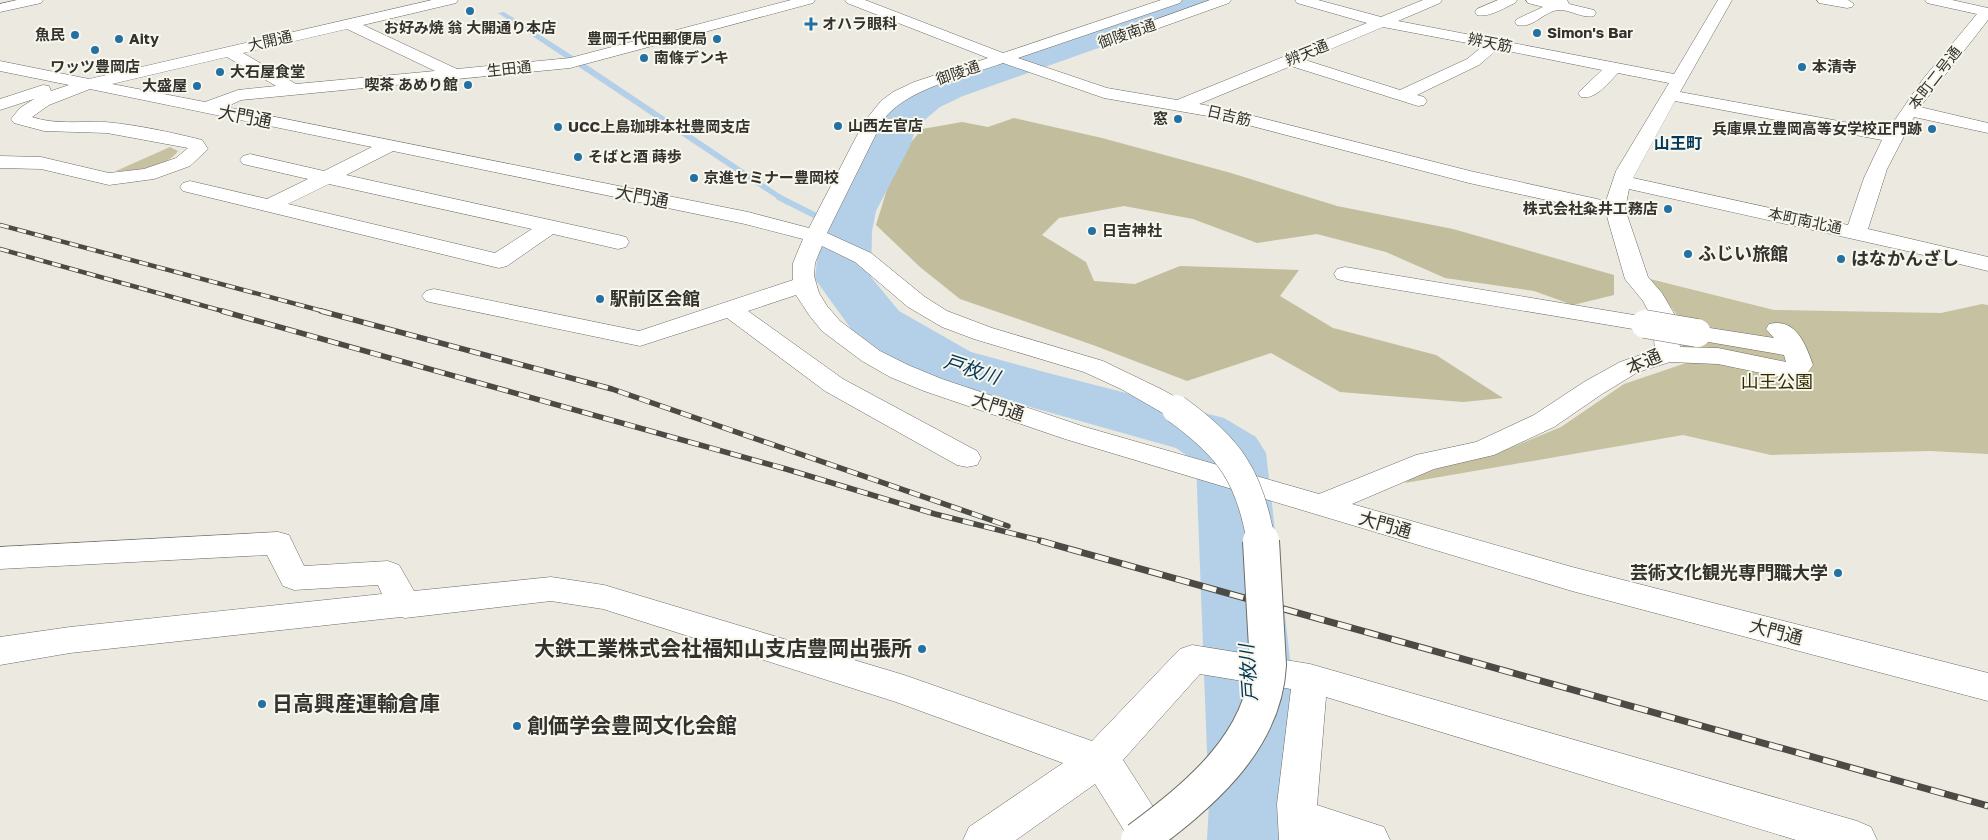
<svg xmlns="http://www.w3.org/2000/svg" width="1988" height="840" viewBox="0 0 1988 840" font-family="'Golos Text','Noto Sans JP',sans-serif">
<rect width="100%" height="100%" fill="#ebe9e0"/>
<path fill="#c6c1a0" d="M170 147 178 151C166 168 135 171 116 171Z
M1650 279 1774 310 1941 313 1982 304 1988 305V454L1930 451 1771 455 1683 435 1405 483 1412 477 1459 461 1498 453 1561 427 1624 384 1686 363 1677 323V315Z"/>
<path fill="#c2bd9c" d="M1014 118 1102 138 1231 173 1337 206 1453 229 1614 275V295L1573 305 1534 291 1445 278 1386 252 1317 234 1257 243 1193 219 1124 206 1059 218 1042 235 1086 262 1094 281 1135 284 1180 266 1299 270 1280 296 1333 328 1436 355 1503 398 1463 402 1340 392 1271 353 1187 381 1093 345 960 299 920 267 876 225 896 160 922 129 962 122 988 127Z"/>
<path fill="#b3d0e8" d="M504 12 587 65 793 203 787 205 747 179 498 13Z"/>
<g fill="none" stroke-linecap="round" stroke-linejoin="round">
<path fill="#b3d0e8" fill-rule="evenodd" d="M779 194 849 229 850 231 846 234 843 233 776 199V195Z"/>
<path fill="#b3d0e8" fill-rule="evenodd" d="M1168 0H1219L1214 7 963 96 940 107 916 127 910 146 876 211 872 231 871 277 899 311 971 352 1048 373 1224 418 1256 437 1266 453 1307 804V840H1207L1209 804 1196 462 1176 448 927 378 857 337 815 279 820 231 824 211 864 146 873 125 891 103 910 89 933 78Z"/>
<g stroke="#6d6c64" stroke-width="1">
<path id="minor" d="M17 0H43L41 3 0 12V4Z
M432 0H458L456 3 363 25 457 69 570 58 791 0H815L813 3 570 68 241 100 226 107 748 212 809 228 864 122 881 101 893 92 914 82 988 58 847 3 845 0H865L1003 53 1161 0H1182L1180 3 1018 58 1107 88 1177 100 1367 23 1297 3 1295 0H1318L1381 17 1423 0H1442L1440 3 1398 21 1674 74 1718 0H1732L1680 92 1888 130 1923 79 1977 14 1927 3 1925 0H1952L1988 8V20L1920 107 1988 123V133L1914 117 1887 169 1868 229 1988 257V271L1907 251 1629 189 1625 209 1648 277 1662 293 1676 317 1680 347 1718 348 1786 362 1784 355 1697 340 1688 338 1685 333 1688 328 1697 326 1774 338 1766 329 1769 324C1796 317 1806 345 1813 365L1804 378 1795 380 1718 364 1670 362 1638 372 1602 394 1554 427 1494 455 1434 469 1352 504 1572 567 1988 673V701L1572 591 1065 439 924 391 890 377 862 361 822 331 809 315 796 295 748 311 843 379 977 451 981 458 977 465 967 467 957 465 825 391 727 318 640 346 434 303 426 301 422 296 426 291 434 289 639 331 793 280V263L803 239 745 224 393 151 346 175 618 235 626 237 629 242 626 247 618 249 553 234 507 266 499 268 183 191 180 187 183 183 190 181 267 199 308 179 243 164 240 160 243 156 250 154 324 171 372 147 90 89 49 105 32 117C55 125 81 121 105 122 138 125 170 132 202 140L208 149 190 166 154 179 109 185 41 169 0 168V156L41 157 109 173 144 169 176 158 188 148 107 133 44 131 14 123 11 119 20 108 34 99 0 110V99L43 85 49 86 51 91 69 85 0 71V61L89 79ZM1383 27 1483 46 1467 59 1400 90 1305 60ZM347 29 435 71 296 84 243 53ZM1498 49 1602 70 1578 93 1581 97C1596 100 1608 83 1618 73L1669 83 1616 171 1606 201 1470 171 1226 109 1199 104 1291 66 1418 106 1424 105 1427 101 1424 97 1417 95 1479 65ZM227 57 276 86 238 90 205 102 112 84ZM1003 63 1104 98 1225 119 1469 183 1606 213 1625 279 1643 301 1652 318 1345 267 1337 269 1334 274 1337 279 1345 281 1645 331 1653 329 1655 350 1620 362 1584 382 1534 415 1476 442 1416 455 1319 494 1085 427 942 379 908 365 880 351 840 321 827 306 819 293 814 276 815 263 822 246 855 262 908 307 942 327 974 339 1084 372 1121 389 1166 415 1176 417 1186 415 1190 409 1186 403 1163 390 1103 361 992 328 947 311 925 297 871 253 827 233 882 122C903 89 967 76 1003 63ZM1675 101 1882 140 1864 178 1848 225 1633 178ZM329 184 532 229 495 253 288 204Z
M1210 0H1231L1229 3 1159 28H1149L1147 25 1149 22Z
M1498 0H1517L1515 3C1504 8 1489 18 1477 15L1475 12 1477 9Z
M1526 0H1567L1569 4 1594 10 1596 13 1594 16C1582 19 1570 9 1558 10 1543 12 1533 29 1517 25L1515 22 1517 19 1543 7 1528 3Z
M1817 0H1848L1854 4 1852 7 1847 8 1819 3Z
M278 532 289 535 304 566 388 561 399 565 414 591 551 577 604 585 904 675 1092 741 1180 649 1192 645 1310 664 1857 821 1871 827 1877 840H1796L1326 697 1317 805 1384 827 1390 840H1279L1277 804 1291 689 1200 674 1123 760 1166 827 1172 840H1130L1095 784 1016 840H963L969 827 1063 763 896 702 603 609 551 601 405 618 401 617 70 653 0 665V637L70 627 382 594 378 585 294 590 283 586 267 555 0 569V547Z"/>
</g>
<use href="#minor" fill="#fff" fill-rule="evenodd"/>
<g stroke="#4b4a45" stroke-width="4.5">
<path id="rail-far2" d="M0 225 326 312
M0 249 226 312"/>
</g>
<g stroke="#4b4a45" stroke-width="5.5">
<path id="rail-far1" d="M222 311 786 469 935 514 1046 542
M321 311 612 389 1008 526"/>
</g>
<g stroke="#4b4a45" stroke-width="7">
<path id="rail" d="M1041 541 1988 806"/>
</g>
<use href="#rail-far2" stroke="#f8f7ed" stroke-width="3" stroke-dasharray="9" stroke-linecap="butt"/>
<use href="#rail-far1" stroke="#f8f7ed" stroke-width="4" stroke-dasharray="11" stroke-linecap="butt"/>
<use href="#rail" stroke="#f8f7ed" stroke-width="5" stroke-dasharray="14" stroke-linecap="butt"/>
<g stroke="#6d6c64" stroke-width="29" stroke-linecap="butt">
<path id="minor-bridge-far1" d="M1645 324 1697 333
M1176 409C1229 447 1250 476 1261 542"/>
</g>
<g stroke="#6d6c64" stroke-width="38" stroke-linecap="butt">
<path id="minor-bridge" d="M1139 840C1197 797 1264 743 1268 665L1261 541"/>
</g>
<use href="#minor-bridge-far1" stroke="#fff" stroke-width="28"/>
<use href="#minor-bridge" stroke="#fff" stroke-width="36"/>
</g>
<g fill="#2370a3" stroke="#f8f7ed" stroke-width="2">
<circle cx="470" cy="11" r="5"/>
<path d="M808.5 16.5h5v5h5v5h-5v5h-5v-5h-5v-5h5z"/>
<circle cx="1537" cy="33" r="5"/>
<circle cx="75" cy="35" r="5"/>
<circle cx="119" cy="39" r="5"/>
<circle cx="717" cy="39" r="5"/>
<circle cx="95" cy="50" r="5"/>
<circle cx="644" cy="58" r="5"/>
<circle cx="1802" cy="67" r="5"/>
<circle cx="220" cy="72" r="5"/>
<circle cx="468" cy="85" r="5"/>
<circle cx="197" cy="86" r="5"/>
<circle cx="1178" cy="119" r="5"/>
<circle cx="838" cy="126" r="5"/>
<circle cx="558" cy="127" r="5"/>
<circle cx="1932" cy="129" r="5"/>
<circle cx="578" cy="157" r="5"/>
<circle cx="694" cy="178" r="5"/>
<circle cx="1668" cy="209" r="5"/>
<circle cx="1092" cy="231" r="5"/>
<circle cx="1688" cy="254" r="5"/>
<circle cx="1841" cy="259" r="5"/>
<circle cx="600" cy="299" r="5"/>
<circle cx="1838" cy="573" r="5"/>
<circle cx="922" cy="649" r="5"/>
<circle cx="262" cy="704" r="5"/>
<circle cx="517" cy="726" r="5"/>
</g>
<g text-anchor="middle" stroke-width="4" stroke-linejoin="round" paint-order="stroke">
<g font-size="15" font-weight="bold" fill="#33322e" stroke="#f8f7ed" text-anchor="start">
<text x="822" y="29">オハラ眼科</text>
<text x="470" y="33" text-anchor="middle">お好み焼 翁 大開通り本店</text>
<text x="1547" y="38">Simon's Bar</text>
<text x="65" y="40" text-anchor="end">魚民</text>
<text x="129" y="44">Aity</text>
<text x="707" y="44" text-anchor="end">豊岡千代田郵便局</text>
<text x="654" y="63">南條デンキ</text>
<text x="95" y="72" text-anchor="middle">ワッツ豊岡店</text>
<text x="1812" y="72">本清寺</text>
<text x="230" y="77">大石屋食堂</text>
<text x="458" y="90" text-anchor="end">喫茶 あめり館</text>
<text x="187" y="91" text-anchor="end">大盛屋</text>
<text x="1168" y="124" text-anchor="end">窓</text>
<text x="848" y="131">山西左官店</text>
<text x="568" y="132">UCC上島珈琲本社豊岡支店</text>
<text x="1922" y="134" text-anchor="end">兵庫県立豊岡高等女学校正門跡</text>
<text x="588" y="162">そばと酒 蒔歩</text>
<text x="704" y="183">京進セミナー豊岡校</text>
<text x="1658" y="214" text-anchor="end">株式会社粂井工務店</text>
<text x="1102" y="236">日吉神社</text>
</g>
<g font-size="15" fill="#33322e" stroke="#f8f7ed">
<text transform="translate(1127 34) rotate(-19)" y="5">御陵南通</text>
<text transform="translate(270 41) rotate(-13)" y="5">大開通</text>
<text transform="translate(1490 43) rotate(11)" y="5">辨天筋</text>
<text transform="translate(1307 53) rotate(-22)" y="5">辨天通</text>
<text transform="translate(509 69) rotate(-6)" y="5">生田通</text>
<text transform="translate(958 73) rotate(-19)" y="5">御陵通</text>
<text transform="translate(1935 78) rotate(-52)" y="5">本町二号通</text>
<text transform="translate(1229 116) rotate(13)" y="5">日吉筋</text>
<text transform="translate(1805 221) rotate(12)" y="5">本町南北通</text>
</g>
<g font-size="16" font-weight="bold" fill="#00395b" stroke="#f8f7ed">
<text x="1678" y="149">山王町</text>
</g>
<g font-size="18" fill="#33322e" stroke="#f8f7ed">
<text transform="translate(245 117) rotate(11)" y="6">大門通</text>
<text transform="translate(642 197) rotate(11)" y="6">大門通</text>
<text transform="translate(1644 362) rotate(-24)" y="6">本通</text>
<text transform="translate(998 407) rotate(18)" y="6">大門通</text>
<text transform="translate(1385 525) rotate(16)" y="6">大門通</text>
<text transform="translate(1776 632) rotate(15)" y="6">大門通</text>
</g>
<g font-size="18" font-weight="bold" fill="#33322e" stroke="#f8f7ed" text-anchor="start">
<text x="1698" y="260">ふじい旅館</text>
<text x="1851" y="265">はなかんざし</text>
<text x="610" y="305">駅前区会館</text>
<text x="1828" y="579" text-anchor="end">芸術文化観光専門職大学</text>
</g>
<g font-size="18" fill="#312a00" stroke="#f8f7ed">
<text x="1777" y="388">山王公園</text>
</g>
<g font-size="19" font-style="italic" fill="#033858" stroke="#f8f7ed">
<text transform="translate(972 369) rotate(18)" y="7">戸枚川</text>
<text transform="translate(1248 673) rotate(-94)" y="7">戸枚川</text>
</g>
<g font-size="21" font-weight="bold" fill="#33322e" stroke="#f8f7ed" text-anchor="start">
<text x="912" y="656" text-anchor="end">大鉄工業株式会社福知山支店豊岡出張所</text>
<text x="272" y="711">日高興産運輸倉庫</text>
<text x="527" y="733">創価学会豊岡文化会館</text>
</g>
</g>
</svg>
